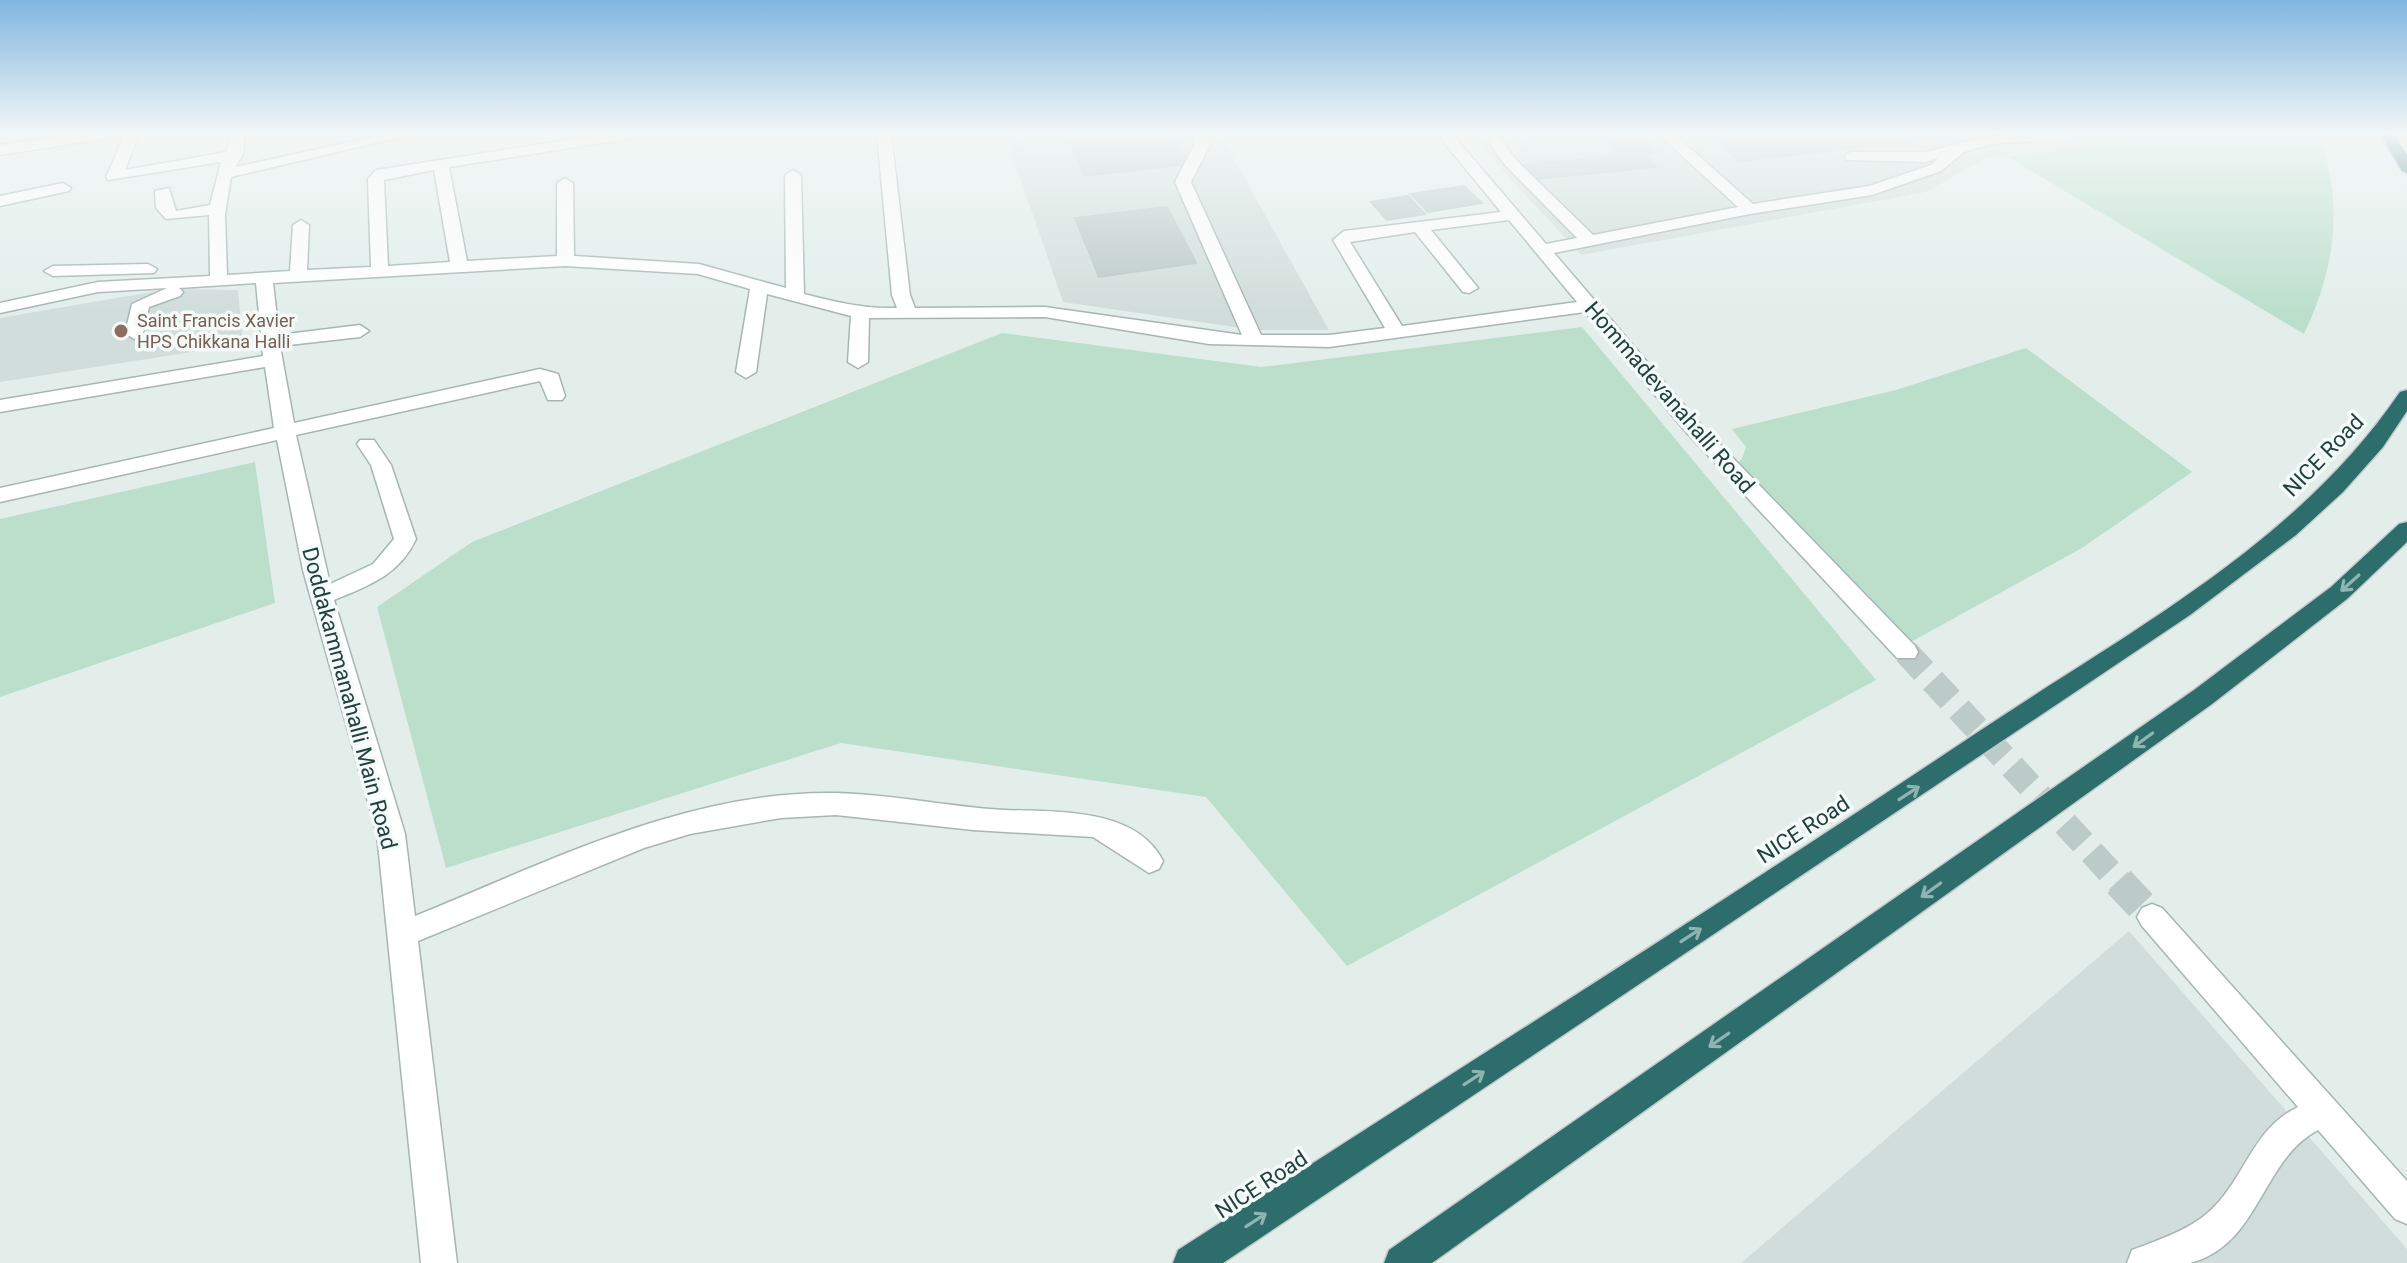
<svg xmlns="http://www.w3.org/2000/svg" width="2407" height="1263" viewBox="0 0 2407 1263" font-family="Roboto,sans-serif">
<rect width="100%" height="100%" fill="#e3eeeb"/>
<path fill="#d1ddda" d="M1005 134H1220L1329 330H1255L1063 302Z
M1469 134H2215L1988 157 1926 192 1581 255Z
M169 289 238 290 243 344 0 382V318Z
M2129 931 2407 1249V1263H1741Z"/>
<path fill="#bcdfcc" d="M2215 134H2318C2345 202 2335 269 2304 334L2006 156Z
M1582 327 1876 680 1347 966 1206 797 841 743 446 868 377 607 472 542 1002 333 1261 367Z
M2026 348 2192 472 2082 548 1909 643 1736 464 1742 459 1746 447 1732 429 1896 390Z
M255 462 275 603 0 697V519Z"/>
<path fill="#b9c8c5" stroke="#b6c7c3" stroke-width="2" d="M1067 134H1172L1189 164 1085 176Z
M1599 134H1639L1657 152 1643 153 1656 167 1535 179 1523 165 1620 156Z
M1708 134H1945L1949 137 1740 161Z
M1464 186 1482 203 1428 212 1411 194Z
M1408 196 1425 214 1387 220 1371 202Z
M1167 207 1196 263 1099 277 1075 218Z"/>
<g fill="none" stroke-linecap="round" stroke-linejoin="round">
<path stroke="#bccbc8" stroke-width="26" stroke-dasharray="26 13" stroke-linecap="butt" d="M1906 652 2121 884"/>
<path stroke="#bccbc8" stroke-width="32" stroke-dasharray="32 16" stroke-linecap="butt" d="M2119 882 2152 917"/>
<g stroke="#a5b6b3" stroke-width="3">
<path id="minor" d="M79 134H116L109 138 0 155V145Z
M125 134H139L125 170 226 152 231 134H245L243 155 235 167 387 134H414L231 177 225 215 227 275 290 271 293 225 301 220 309 225 307 270 371 267 368 179 376 170 606 134H641L634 138 449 167 467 261 557 256V183L565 178 573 183 574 256 699 264 786 288 785 175 793 170 801 175 804 294C835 302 864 309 897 308L892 295 877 134H891L910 295 915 308 1045 307 1242 335 1175 182 1194 145 1193 134H1207L1210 145 1191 182 1261 335H1329L1385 328 1333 240 1344 231 1501 212 1437 134H1452L1546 244 1577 238 1506 166 1483 134H1497L1516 160 1593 235 1738 207 1658 134H1674L1753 204 1869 186 1931 165 1938 158 1925 162 1846 160V154L1851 152H1925L1992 136 2077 134 2070 138 1992 144 1964 152 1941 171 1872 195 1750 214 1554 253 1701 425 1915 646 1918 652 1915 658H1897L1687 433 1585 312 1329 347 1209 344 1045 317 869 318 868 362 858 368 848 362 851 316 767 294 756 372 746 378 736 372 750 289 698 274 565 266 273 283 279 335 360 325 369 331 360 337 280 346 294 423 540 369 558 374 565 396 562 400H548L540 381 296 435 330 584 373 564 394 539 371 465 357 444 360 440H374L391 465 416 539C399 575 370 585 334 600L405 834 415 916C548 862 688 790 836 793 892 794 948 807 1004 810 1055 812 1136 807 1163 861L1159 869 1149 873 1093 837 973 830 836 815 781 818 690 834 644 848 418 941 457 1263H421L377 834 303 570 277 440 0 502V488L274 428 265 367 0 412V400L263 356 256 283 179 288 183 292 180 296 149 307 143 333 134 339 125 333 132 304 167 288 98 292 0 313V303L98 282 210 276 209 215 166 219 156 208 155 191 169 188 176 211 210 205 221 162 108 180 106 177ZM434 170 450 262 388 266 384 180ZM1509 220 1577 302 1402 326 1350 242 1415 232 1463 292 1469 293 1478 288 1431 230Z
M63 183 71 188 69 191 0 206V196Z
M148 264 157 269 154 273 53 276 44 271 53 266Z
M2152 904 2162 908 2407 1181V1224L2395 1219 2318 1130C2261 1160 2260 1245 2190 1263 2172 1263 2146 1263 2127 1263L2132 1250C2161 1239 2193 1229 2215 1206 2246 1174 2254 1128 2298 1107L2142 926 2137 917 2142 908Z"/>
</g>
<g stroke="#c1cac9" stroke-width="3">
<path id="highway" d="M2380 134H2394L2407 155V173L2402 171Z
M2407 390V411L2383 447 2343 492 2296 535 2190 615 1223 1263H1173L1178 1250C1444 1078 1712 910 1975 734 2127 632 2295 546 2400 392Z
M2407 522V542L2347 599 2212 704 1432 1263H1384L1389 1250 2194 690 2331 587 2399 524Z"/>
</g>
<use href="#minor" fill="#fff" fill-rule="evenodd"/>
<use href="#highway" fill="#2d6d6c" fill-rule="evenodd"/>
</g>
<defs><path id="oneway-shaft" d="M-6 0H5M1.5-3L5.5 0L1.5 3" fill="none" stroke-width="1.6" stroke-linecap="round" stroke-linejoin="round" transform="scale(2)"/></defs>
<g stroke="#90b4b2">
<use href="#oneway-shaft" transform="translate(2350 583) rotate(138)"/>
<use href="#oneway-shaft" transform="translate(2143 740) rotate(144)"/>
<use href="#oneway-shaft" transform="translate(1909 793) rotate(-33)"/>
<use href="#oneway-shaft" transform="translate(1931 890) rotate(144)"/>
<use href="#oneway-shaft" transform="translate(1691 935) rotate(-33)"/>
<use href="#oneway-shaft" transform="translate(1719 1040) rotate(145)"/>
<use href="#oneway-shaft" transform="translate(1474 1078) rotate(-33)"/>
<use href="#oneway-shaft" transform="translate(1256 1220) rotate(-33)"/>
</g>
<linearGradient id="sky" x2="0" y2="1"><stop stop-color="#82b6e0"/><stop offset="0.43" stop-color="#f2f7f6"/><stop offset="1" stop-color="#f2f7f6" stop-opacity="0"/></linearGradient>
<rect width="2407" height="311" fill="url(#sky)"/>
<circle fill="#8d6e63" stroke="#f4faf8" stroke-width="3" cx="121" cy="331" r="8"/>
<g text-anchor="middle" stroke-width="7" stroke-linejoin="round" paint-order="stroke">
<g font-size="18" fill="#785e54" stroke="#f4faf8" text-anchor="start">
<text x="137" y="327">Saint Francis Xavier<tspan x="137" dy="21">HPS Chikkana Halli</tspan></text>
</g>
<g font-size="22" fill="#22403d" stroke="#f4faf8">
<text transform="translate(1670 397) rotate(49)" y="8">Hommadevanahalli Road</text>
<text transform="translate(2323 455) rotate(-46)" y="8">NICE Road</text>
<text transform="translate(350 698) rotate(75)" y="8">Doddakammanahalli Main Road</text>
<text transform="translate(1803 829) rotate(-33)" y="8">NICE Road</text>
<text transform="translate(1261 1184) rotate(-33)" y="8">NICE Road</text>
</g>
</g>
</svg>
